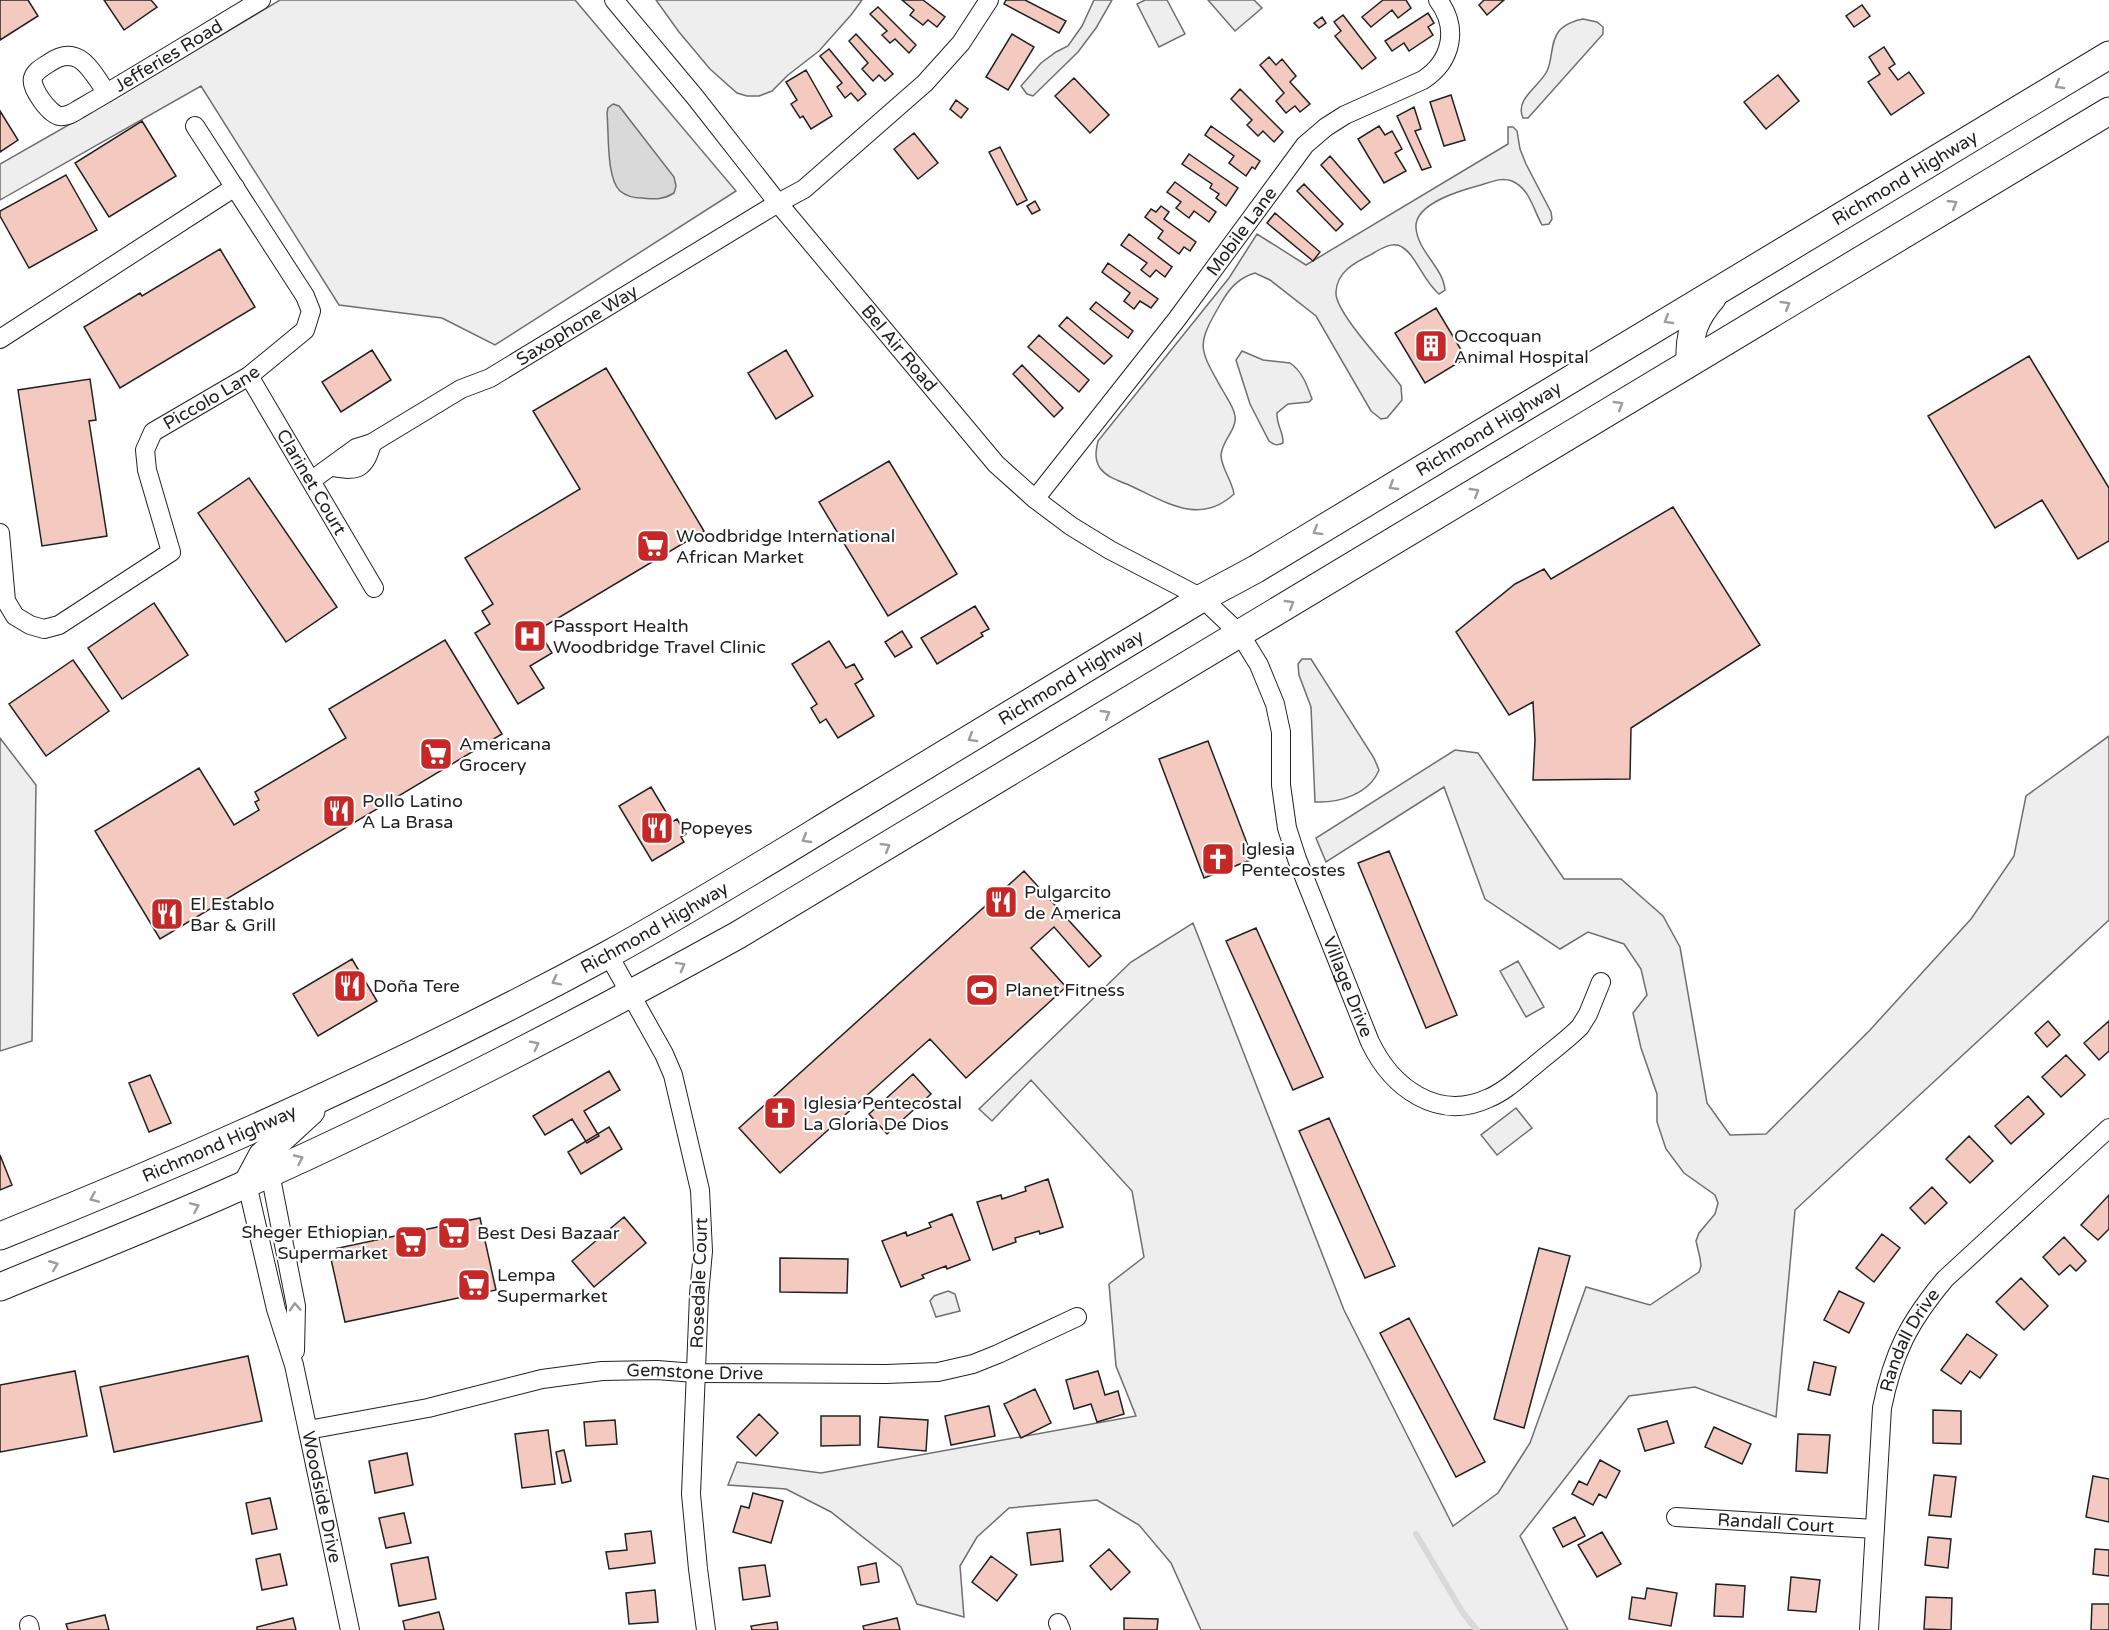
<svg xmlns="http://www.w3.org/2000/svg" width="2109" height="1630" viewBox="0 0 2109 1630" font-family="'Varela Round',sans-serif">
<rect width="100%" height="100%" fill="#fff"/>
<path fill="#eee" stroke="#6f6f6f" stroke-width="1.5" d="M280 0H575L736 191 495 345 442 318 339 305 201 86 0 200V164L114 99Z
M656 0H862L851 15 819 51 788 75 772 91 759 96H747L737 93 710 69 679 32Z
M1094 0H1112L1096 28 1078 52 1033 96 1027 94 1021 86 1041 63 1056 52 1068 46 1082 26Z
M1145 0H1167L1185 34 1159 47 1137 4Z
M1208 0H1254L1262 8 1235 31Z
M1583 19 1597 22 1603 27V34L1528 118H1523C1514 99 1540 86 1547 71 1553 59 1550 42 1559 31 1564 25 1575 20 1583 19Z
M1508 127H1513L1517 131 1520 149 1526 164 1551 212 1552 219 1549 224 1542 225C1533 209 1530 189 1512 181 1501 177 1491 182 1481 185 1462 190 1414 203 1416 228 1418 252 1443 267 1445 290L1439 294C1423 281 1416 255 1402 247 1393 241 1380 249 1372 254 1356 262 1337 271 1336 292 1334 312 1388 367 1401 386L1402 400 1387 418 1381 419 1371 411 1316 316 1270 280 1255 273C1238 278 1229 289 1221 303 1195 347 1199 348 1223 391 1227 398 1234 408 1235 416 1237 430 1222 440 1221 455 1221 468 1232 480 1234 494 1200 526 1166 502 1131 486 1120 481 1107 478 1100 468 1094 459 1096 450 1098 441L1229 278 1257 234 1306 265 1508 144Z
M1242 351 1263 360 1290 363C1302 371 1307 385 1312 399L1309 402 1288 404 1277 413C1276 424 1284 433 1283 443 1277 446 1274 445 1269 441L1250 404 1236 360Z
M1302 659H1311L1374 758 1379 770C1369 794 1340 803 1315 802L1311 707 1299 675 1298 664Z
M2109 736V920L1795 1210 1776 1417 1695 1387 1629 1396 1520 1536 1568 1630H1201L1171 1563 1139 1525 1097 1500 1009 1508 977 1537 960 1566 964 1617 917 1604 901 1567 831 1512 786 1489 728 1485 737 1462 821 1473 1136 1416 1116 1366 1109 1284 1144 1257 1132 1191 1031 1080 992 1121 979 1109 1131 962 1193 923 1344 1310 1453 1526 1498 1493 1530 1443 1586 1287 1650 1305 1699 1272 1701 1266 1700 1258 1696 1241 1699 1233 1715 1214 1718 1203 1715 1195 1684 1173 1666 1149 1657 1122V1094L1641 1048 1633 1013 1647 995 1641 969 1624 944 1588 932 1560 949 1485 899 1444 787 1326 862 1316 838 1455 750 1478 753 1564 879H1621L1663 916 1680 947 1707 1103 1730 1135 1766 1134 1870 1030 1971 919 2014 856 2026 796Z
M0 738 36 785 32 1041 0 1051Z
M1518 961 1544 1007 1526 1017 1500 971Z
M1516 1108 1532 1128 1497 1155 1481 1135Z
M948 1291 955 1294 960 1311 936 1317 930 1301 934 1296Z"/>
<path fill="#d9d9d9" stroke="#6f6f6f" stroke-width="1.5" d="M613 104 619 106 674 177 676 186 674 193C663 200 655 199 642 198 635 198 626 196 620 191 606 178 609 132 607 113L608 108Z"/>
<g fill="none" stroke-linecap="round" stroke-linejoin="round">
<path stroke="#d9d9d9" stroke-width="6" d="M1416 1534 1463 1613 1477 1630"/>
</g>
<path fill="#f3c9c0" stroke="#222" stroke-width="1.5" d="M0 0H28L38 16 0 40Z
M104 0H151L157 7 124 30Z
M902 0H923L945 17 937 27 928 20 923 25 910 15 914 10Z
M1006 0H1025L1066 21 1059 33 1004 4Z
M1383 0H1406L1411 8 1398 18 1392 10 1371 27 1362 17Z
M1484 0H1504L1487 15 1479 5Z
M1862 5 1870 16 1854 27 1846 16Z
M878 7 916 45 909 53 895 39 890 43 882 35 887 31 870 14Z
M1428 13 1434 23 1428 27 1433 35 1409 51 1404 43 1392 51 1385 41Z
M1343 15 1376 58 1362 69 1335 36 1341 31 1334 22Z
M1322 17 1326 23 1319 28 1314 23Z
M856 34 893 74 885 81 879 75 873 81 862 69 868 63 849 41Z
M1012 34 1034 47 1008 90 986 77Z
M1884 47 1895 64 1889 68 1898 80 1909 72 1924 93 1891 115 1868 82 1880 74 1869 57Z
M829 49 866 94 858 101 851 93 845 98 837 87 842 83 820 56Z
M1269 57 1276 65 1282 59 1296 76 1290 82 1310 104 1300 112 1295 106 1286 113 1276 101 1284 93 1260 65Z
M806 70 832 116 811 129 803 116 800 118 791 104 797 100 786 82Z
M1778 75 1799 101 1766 129 1744 102Z
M1074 78 1109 115 1090 133 1055 96Z
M1240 89 1283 132 1274 142 1263 131 1258 136 1247 125 1252 120 1231 99Z
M1451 95 1465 140 1444 146 1430 102Z
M956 100 968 109 961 118 950 109Z
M1414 107 1421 129 1415 131 1431 167 1422 170 1397 116Z
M0 111 18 140 0 152Z
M142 121 176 176 109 217 75 163Z
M1211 126 1260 161 1255 169 1252 167 1246 176 1229 163 1234 156 1205 135Z
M1379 126 1385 135 1392 131 1402 149 1395 153 1406 171 1384 183 1358 139Z
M914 133 938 163 918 179 894 149Z
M1000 147 1027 200 1017 205 989 152Z
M1189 154 1238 188 1226 206 1216 198 1219 194 1210 188 1212 184 1182 164Z
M1330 156 1370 202 1361 210 1321 165Z
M66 175 97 230 29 268 0 216V211Z
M1175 182 1216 212 1209 222 1194 211 1189 218 1176 208 1181 202 1167 192Z
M1304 184 1343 224 1336 231 1297 191Z
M1035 201 1040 210 1032 214 1027 206Z
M1161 206 1169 212 1164 219 1196 242 1190 251 1184 247 1179 254 1158 238 1163 231 1145 217 1151 209 1156 212Z
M1275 213 1320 252 1313 261 1267 223Z
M1129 234 1172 267 1165 277 1156 270 1150 277 1141 270 1147 263 1121 245Z
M220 249 255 307 120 388 84 327 140 293 142 296Z
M1108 263 1158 299 1151 308 1140 301 1134 309 1124 301 1130 293 1102 272Z
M1096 302 1133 331 1128 338 1090 309Z
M1436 308 1466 358 1425 383 1395 333Z
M1067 317 1112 356 1104 364 1059 326Z
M1039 335 1089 380 1079 392 1028 347Z
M372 350 391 380 341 412 322 382Z
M786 350 813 396 776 419 748 373Z
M2029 356 2109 488V541L2078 559 2042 500 1995 528 1928 416Z
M1022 365 1063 408 1054 417 1013 374Z
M606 368 704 531 538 630 552 653 530 666 544 688 518 704 475 633 490 624 482 611 493 604 465 558 580 489 533 411Z
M90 379 96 420 89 421 107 536 42 546 18 390Z
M889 461 957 574 888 616 819 502Z
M249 478 337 607 286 642 198 513Z
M1673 507 1760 645 1631 728 1630 779 1533 780 1535 740 1533 702 1509 715 1456 632 1515 584 1544 569 1551 579Z
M154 603 188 655 122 699 88 648Z
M975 606 989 629 981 633 983 636 937 664 921 638Z
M902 631 912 647 895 657 885 642Z
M445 640 502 734 160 939 95 831 199 768 234 825 259 810 255 802 259 800 255 792 346 738 329 709Z
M829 641 846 668 854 664 863 679 855 684 874 716 838 738 826 719 820 723 811 708 817 704 792 664Z
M73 660 109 711 46 756 9 704Z
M1208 741 1253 859 1204 878 1159 759Z
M651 787 672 822 677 819 686 834 681 837 684 842 652 861 619 806Z
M1389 851 1457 1015 1426 1028 1358 863Z
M1024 871 1101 956 1089 967 1054 927 1031 948 1066 987 966 1078 930 1039 780 1173 739 1128Z
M1256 928 1323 1077 1293 1090 1226 941Z
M352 959 377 1001 318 1036 293 994Z
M2048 1021 2060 1035 2047 1047 2035 1033Z
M2109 1021V1051L2099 1060 2084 1043Z
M2066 1055 2085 1075 2061 1097 2042 1077Z
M609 1071 620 1090 584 1111 599 1136 587 1143 572 1119 545 1135 533 1116Z
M913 1074 931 1094 887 1134 869 1114Z
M150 1075 171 1123 149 1132 129 1083Z
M2028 1096 2044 1114 2011 1144 1995 1126Z
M1329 1118 1395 1266 1365 1278 1299 1131Z
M609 1127 622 1149 581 1174 568 1152Z
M1969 1136 1993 1161 1970 1183 1946 1159Z
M0 1155 12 1185 0 1190Z
M1048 1179 1063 1227 1040 1234 1039 1231 1015 1238 1016 1242 993 1250 977 1202 1001 1195 1002 1199 1026 1191 1025 1187Z
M1932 1187 1947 1203 1925 1224 1910 1208Z
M2109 1195V1229L2098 1240 2081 1225Z
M952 1214 970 1260 947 1269 946 1266 922 1275 924 1278 901 1287 882 1241 906 1232 907 1236 931 1227 929 1223Z
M624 1217 646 1243 594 1287 572 1261Z
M480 1218 496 1290 345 1322 329 1250Z
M1882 1234 1900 1248 1874 1282 1856 1268Z
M2064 1237 2086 1261 2076 1271 2070 1265 2059 1275 2043 1257Z
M1539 1248 1570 1256 1524 1428 1494 1419Z
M780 1258 848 1259 847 1293 780 1292Z
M2021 1278 2048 1306 2024 1330 1996 1302Z
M1839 1291 1864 1303 1849 1333 1824 1320Z
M1409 1318 1485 1462 1456 1477 1380 1333Z
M1967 1334 1997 1355 1980 1378 1970 1371 1961 1384 1941 1370Z
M248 1356 262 1421 114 1452 100 1387Z
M1814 1362 1836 1367 1830 1395 1808 1390Z
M75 1371 87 1436 0 1452V1385Z
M1098 1371 1105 1395 1118 1391 1124 1414 1097 1422 1091 1404 1074 1409 1066 1380Z
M1035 1389 1051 1423 1021 1438 1004 1404Z
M989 1406 995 1436 951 1445 945 1416Z
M1933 1410 1961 1411V1444L1933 1443Z
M759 1414 778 1433 756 1456 737 1437Z
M821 1416H860V1445L821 1446Z
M880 1417 928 1420 926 1451 878 1447Z
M615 1420 617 1444 586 1446 584 1422Z
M1667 1421 1674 1443 1645 1451 1638 1429Z
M1714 1427 1751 1444 1742 1464 1705 1447Z
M548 1430 555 1484 522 1488 515 1434Z
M1798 1434 1830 1435 1827 1473 1796 1471Z
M564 1450 571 1481 562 1483 556 1452Z
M407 1453 413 1485 375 1493 369 1461Z
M1600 1460 1620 1471 1606 1498 1599 1494 1593 1505 1572 1494 1579 1481 1587 1485Z
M1934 1475 1956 1477 1951 1517 1929 1515Z
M2093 1476 2109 1479V1522L2086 1517Z
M753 1493 783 1501 771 1543 733 1532 741 1506 749 1508Z
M270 1498 277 1529 252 1534 246 1503Z
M404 1513 411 1543 386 1548 379 1518Z
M1575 1517 1585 1536 1563 1547 1553 1528Z
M1060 1529 1063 1561 1031 1565 1027 1533Z
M651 1531 655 1563 609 1569 606 1552 627 1550 625 1534Z
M1602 1532 1621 1564 1597 1577 1578 1545Z
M1928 1537 1951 1539 1948 1568 1925 1565Z
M1109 1549 1130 1572 1111 1590 1090 1566Z
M2095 1549 2109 1550V1576L2093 1574Z
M280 1554 287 1585 262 1590 256 1559Z
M991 1556 1017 1575 997 1601 972 1582Z
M428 1557 436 1599 399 1606 391 1564Z
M876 1563 879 1582 861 1585 858 1567Z
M765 1565 770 1596 743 1600 739 1568Z
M1791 1577 1820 1580 1816 1612 1788 1610Z
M1716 1584 1745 1586 1743 1617 1714 1616Z
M1647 1588 1677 1593 1671 1626 1629 1619 1632 1597 1645 1599Z
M655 1590 658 1622 629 1624 626 1593Z
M1926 1597 1952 1598 1951 1630 1924 1629Z
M2092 1604H2109V1630H2091Z
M439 1612 444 1630H405L403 1621Z
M105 1615 109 1630H68L66 1624Z
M293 1618 296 1630H257V1627Z
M897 1618 900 1630H864L863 1626Z
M1124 1618 1158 1619 1157 1630H1124Z
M777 1622 778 1630H752L751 1626Z"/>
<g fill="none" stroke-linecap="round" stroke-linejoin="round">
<g stroke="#222" stroke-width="20">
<g id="street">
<path id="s1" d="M614 0 695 97 778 203 996 464 1035 499 1071 526 1110 550 1202 598 1240 634 1259 665 1275 704 1281 732V785L1287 828 1297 859 1370 1042C1392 1088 1438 1122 1489 1098 1506 1091 1520 1077 1534 1066 1549 1053 1566 1041 1580 1027L1588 1014 1601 982"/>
<path id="s2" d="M107 93C91 71 79 42 49 63 43 67 35 71 33 78 30 88 50 115 60 116 68 117 74 112 81 108 141 73 201 36 261 0"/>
<path d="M0 339 235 187"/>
<path id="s3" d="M249 376 374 588"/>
<path d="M333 467C359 472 365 468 372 443"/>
<path id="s4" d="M312 480 356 448 372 443 461 389 490 378 778 203 804 189 925 83 961 43 989 0"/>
<path id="s5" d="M1035 499 1177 319 1305 145 1326 127 1345 115 1423 80C1452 61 1459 28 1438 0"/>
<path id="s6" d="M0 533 6 601 15 616 30 625 44 629 59 625 171 552 147 470 145 450 153 432 249 376 305 330 311 311 305 296 195 126"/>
<path d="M608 954 664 1054 673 1075 700 1190 703 1251 699 1295 691 1494 698 1569 706 1630"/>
<path d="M270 1173 296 1306 295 1351"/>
<path id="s7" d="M247 1184 276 1309 294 1365 350 1630"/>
<path id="s8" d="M308 1430 428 1408 542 1379 602 1371 657 1370 695 1373 886 1374 938 1372 973 1364 998 1354 1077 1317"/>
<path id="s9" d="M1676 1517 1875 1529"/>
<path d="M1058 1623 1061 1630"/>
<path d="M29 1625 30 1630"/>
<path id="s10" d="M1869 1630 1882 1408C1893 1353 1909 1322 1945 1279L2109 1128"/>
</g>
</g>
<g stroke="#222" stroke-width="29">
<g id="primary">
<path d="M1690 362C1689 334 1694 319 1712 298"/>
<path d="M247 1184 262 1156 311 1111"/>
<path id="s11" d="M0 1236C207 1153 412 1061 609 954 695 907 778 855 862 804 975 736 1088 667 1202 598L1256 569 2109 55"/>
<path d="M0 1287C82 1253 165 1221 246 1184 414 1109 577 1024 738 935L2109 111"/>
</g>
</g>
<use href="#street" stroke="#fff" stroke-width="18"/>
<use href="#primary" stroke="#fff" stroke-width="27"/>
</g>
<defs><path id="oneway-chevron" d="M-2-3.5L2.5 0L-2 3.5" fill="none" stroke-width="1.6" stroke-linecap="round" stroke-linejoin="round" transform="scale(1.5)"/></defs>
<g stroke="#9c9c9c">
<use href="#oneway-chevron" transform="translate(2059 85) rotate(149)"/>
<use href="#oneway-chevron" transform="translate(1953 204) rotate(-31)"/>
<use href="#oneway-chevron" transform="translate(1786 305) rotate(-31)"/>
<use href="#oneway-chevron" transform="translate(1668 320) rotate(149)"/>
<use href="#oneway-chevron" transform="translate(1619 405) rotate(-31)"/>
<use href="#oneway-chevron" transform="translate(1393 486) rotate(149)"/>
<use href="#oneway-chevron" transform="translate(1475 492) rotate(-31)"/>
<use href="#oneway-chevron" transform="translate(1317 531) rotate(149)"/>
<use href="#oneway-chevron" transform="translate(1290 604) rotate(-31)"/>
<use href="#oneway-chevron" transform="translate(1106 714) rotate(-31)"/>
<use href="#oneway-chevron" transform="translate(972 738) rotate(149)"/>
<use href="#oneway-chevron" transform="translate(806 839) rotate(149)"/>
<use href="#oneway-chevron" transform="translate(886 847) rotate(-31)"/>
<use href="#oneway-chevron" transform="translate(681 966) rotate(-29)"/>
<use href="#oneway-chevron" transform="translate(556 981) rotate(153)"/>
<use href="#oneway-chevron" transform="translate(535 1045) rotate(-27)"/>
<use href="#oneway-chevron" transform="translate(299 1159) rotate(-25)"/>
<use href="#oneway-chevron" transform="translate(94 1198) rotate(157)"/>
<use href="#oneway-chevron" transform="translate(195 1207) rotate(-23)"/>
<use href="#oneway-chevron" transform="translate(54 1265) rotate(-22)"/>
<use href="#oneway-chevron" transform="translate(295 1307) rotate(-94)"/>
</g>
<defs>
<g id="building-square" transform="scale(1.725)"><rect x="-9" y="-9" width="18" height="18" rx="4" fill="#c62828" stroke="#fff"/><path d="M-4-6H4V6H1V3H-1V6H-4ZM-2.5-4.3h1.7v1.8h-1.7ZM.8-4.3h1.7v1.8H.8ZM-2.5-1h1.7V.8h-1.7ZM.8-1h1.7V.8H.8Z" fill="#fff"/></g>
<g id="supermarket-square" transform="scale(1.725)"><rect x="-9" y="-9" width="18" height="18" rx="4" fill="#c62828" stroke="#fff"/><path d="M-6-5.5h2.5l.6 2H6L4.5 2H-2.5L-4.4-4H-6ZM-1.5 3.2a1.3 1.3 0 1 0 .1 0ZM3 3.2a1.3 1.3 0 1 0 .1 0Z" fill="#fff"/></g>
<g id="hospital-square" transform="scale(1.725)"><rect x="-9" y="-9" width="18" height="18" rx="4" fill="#c62828" stroke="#fff"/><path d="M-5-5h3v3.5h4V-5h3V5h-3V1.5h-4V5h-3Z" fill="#fff"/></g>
<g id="restaurant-square" transform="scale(1.725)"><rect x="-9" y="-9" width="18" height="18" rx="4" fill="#c62828" stroke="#fff"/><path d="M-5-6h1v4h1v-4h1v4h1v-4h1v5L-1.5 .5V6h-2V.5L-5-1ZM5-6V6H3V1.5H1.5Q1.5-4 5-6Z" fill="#fff"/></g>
<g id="church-square" transform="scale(1.725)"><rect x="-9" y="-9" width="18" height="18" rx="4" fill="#c62828" stroke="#fff"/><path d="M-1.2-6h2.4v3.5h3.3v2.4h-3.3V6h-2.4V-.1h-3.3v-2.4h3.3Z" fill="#fff"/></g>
<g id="stadium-square" transform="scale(1.725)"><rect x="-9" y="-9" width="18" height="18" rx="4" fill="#c62828" stroke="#fff"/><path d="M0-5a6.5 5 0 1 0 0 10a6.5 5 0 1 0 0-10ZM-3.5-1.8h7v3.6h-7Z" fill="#fff"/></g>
</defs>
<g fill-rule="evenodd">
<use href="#building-square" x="1431" y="346"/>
<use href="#supermarket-square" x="653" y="546"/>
<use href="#hospital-square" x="530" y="636"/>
<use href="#supermarket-square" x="436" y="754"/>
<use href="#restaurant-square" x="339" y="811"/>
<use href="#restaurant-square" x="657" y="828"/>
<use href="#church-square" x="1218" y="859"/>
<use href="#restaurant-square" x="1001" y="902"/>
<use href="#restaurant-square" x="167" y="914"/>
<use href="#restaurant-square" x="350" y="986"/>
<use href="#stadium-square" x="982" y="990"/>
<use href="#church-square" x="780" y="1113"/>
<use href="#supermarket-square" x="454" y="1233"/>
<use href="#supermarket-square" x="411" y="1242"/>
<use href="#supermarket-square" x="474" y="1285"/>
</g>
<g text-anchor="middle" stroke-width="4.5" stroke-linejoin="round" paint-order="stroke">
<g font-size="18" fill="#222" stroke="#fff">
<text dy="6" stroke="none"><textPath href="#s2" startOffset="273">Jefferies Road</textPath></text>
<text dy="6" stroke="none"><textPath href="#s11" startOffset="2182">Richmond Highway</textPath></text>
<text dy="6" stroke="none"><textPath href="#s5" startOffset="338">Mobile Lane</textPath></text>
<text dy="6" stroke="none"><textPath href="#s4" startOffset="308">Saxophone Way</textPath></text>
<text dy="6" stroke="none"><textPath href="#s1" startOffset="450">Bel Air Road</textPath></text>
<text dy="6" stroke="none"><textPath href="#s6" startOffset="460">Piccolo Lane</textPath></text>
<text dy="6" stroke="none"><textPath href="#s11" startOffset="1696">Richmond Highway</textPath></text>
<text dy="6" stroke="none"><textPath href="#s3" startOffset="123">Clarinet Court</textPath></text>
<text dy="6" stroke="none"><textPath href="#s11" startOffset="1210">Richmond Highway</textPath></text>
<text dy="6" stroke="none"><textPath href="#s11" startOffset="724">Richmond Highway</textPath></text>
<text dy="6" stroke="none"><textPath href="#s1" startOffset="1274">Village Drive</textPath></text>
<text dy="6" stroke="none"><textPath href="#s11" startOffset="238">Richmond Highway</textPath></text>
<text transform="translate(699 1283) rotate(-88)" y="6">Rosedale Court</text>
<text dy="6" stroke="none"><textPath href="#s10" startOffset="296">Randall Drive</textPath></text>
<text dy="6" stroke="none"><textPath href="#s8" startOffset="393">Gemstone Drive</textPath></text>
<text dy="6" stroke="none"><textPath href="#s7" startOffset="322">Woodside Drive</textPath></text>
<text dy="6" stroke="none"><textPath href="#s9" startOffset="100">Randall Court</textPath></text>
</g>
<g font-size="18" fill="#222" stroke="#fff" text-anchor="start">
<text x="1454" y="342">Occoquan<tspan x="1454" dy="21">Animal Hospital</tspan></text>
<text x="676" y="542">Woodbridge International<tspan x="676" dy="21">African Market</tspan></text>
<text x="553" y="632">Passport Health<tspan x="553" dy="21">Woodbridge Travel Clinic</tspan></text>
<text x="459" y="750">Americana<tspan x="459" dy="21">Grocery</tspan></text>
<text x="362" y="807">Pollo Latino<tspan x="362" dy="21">A La Brasa</tspan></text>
<text x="680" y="834">Popeyes</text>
<text x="1241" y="855">Iglesia<tspan x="1241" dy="21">Pentecostes</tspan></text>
<text x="1024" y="898">Pulgarcito<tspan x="1024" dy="21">de America</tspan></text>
<text x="190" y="910">El Establo<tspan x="190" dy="21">Bar &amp; Grill</tspan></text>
<text x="373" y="992">Doña Tere</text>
<text x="1005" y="996">Planet Fitness</text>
<text x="803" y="1109">Iglesia Pentecostal<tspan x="803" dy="21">La Gloria De Dios</tspan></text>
<text x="388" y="1238" text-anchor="end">Sheger Ethiopian<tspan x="388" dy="21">Supermarket</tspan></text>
<text x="477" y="1239">Best Desi Bazaar</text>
<text x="497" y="1281">Lempa<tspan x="497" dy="21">Supermarket</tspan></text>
</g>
</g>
</svg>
